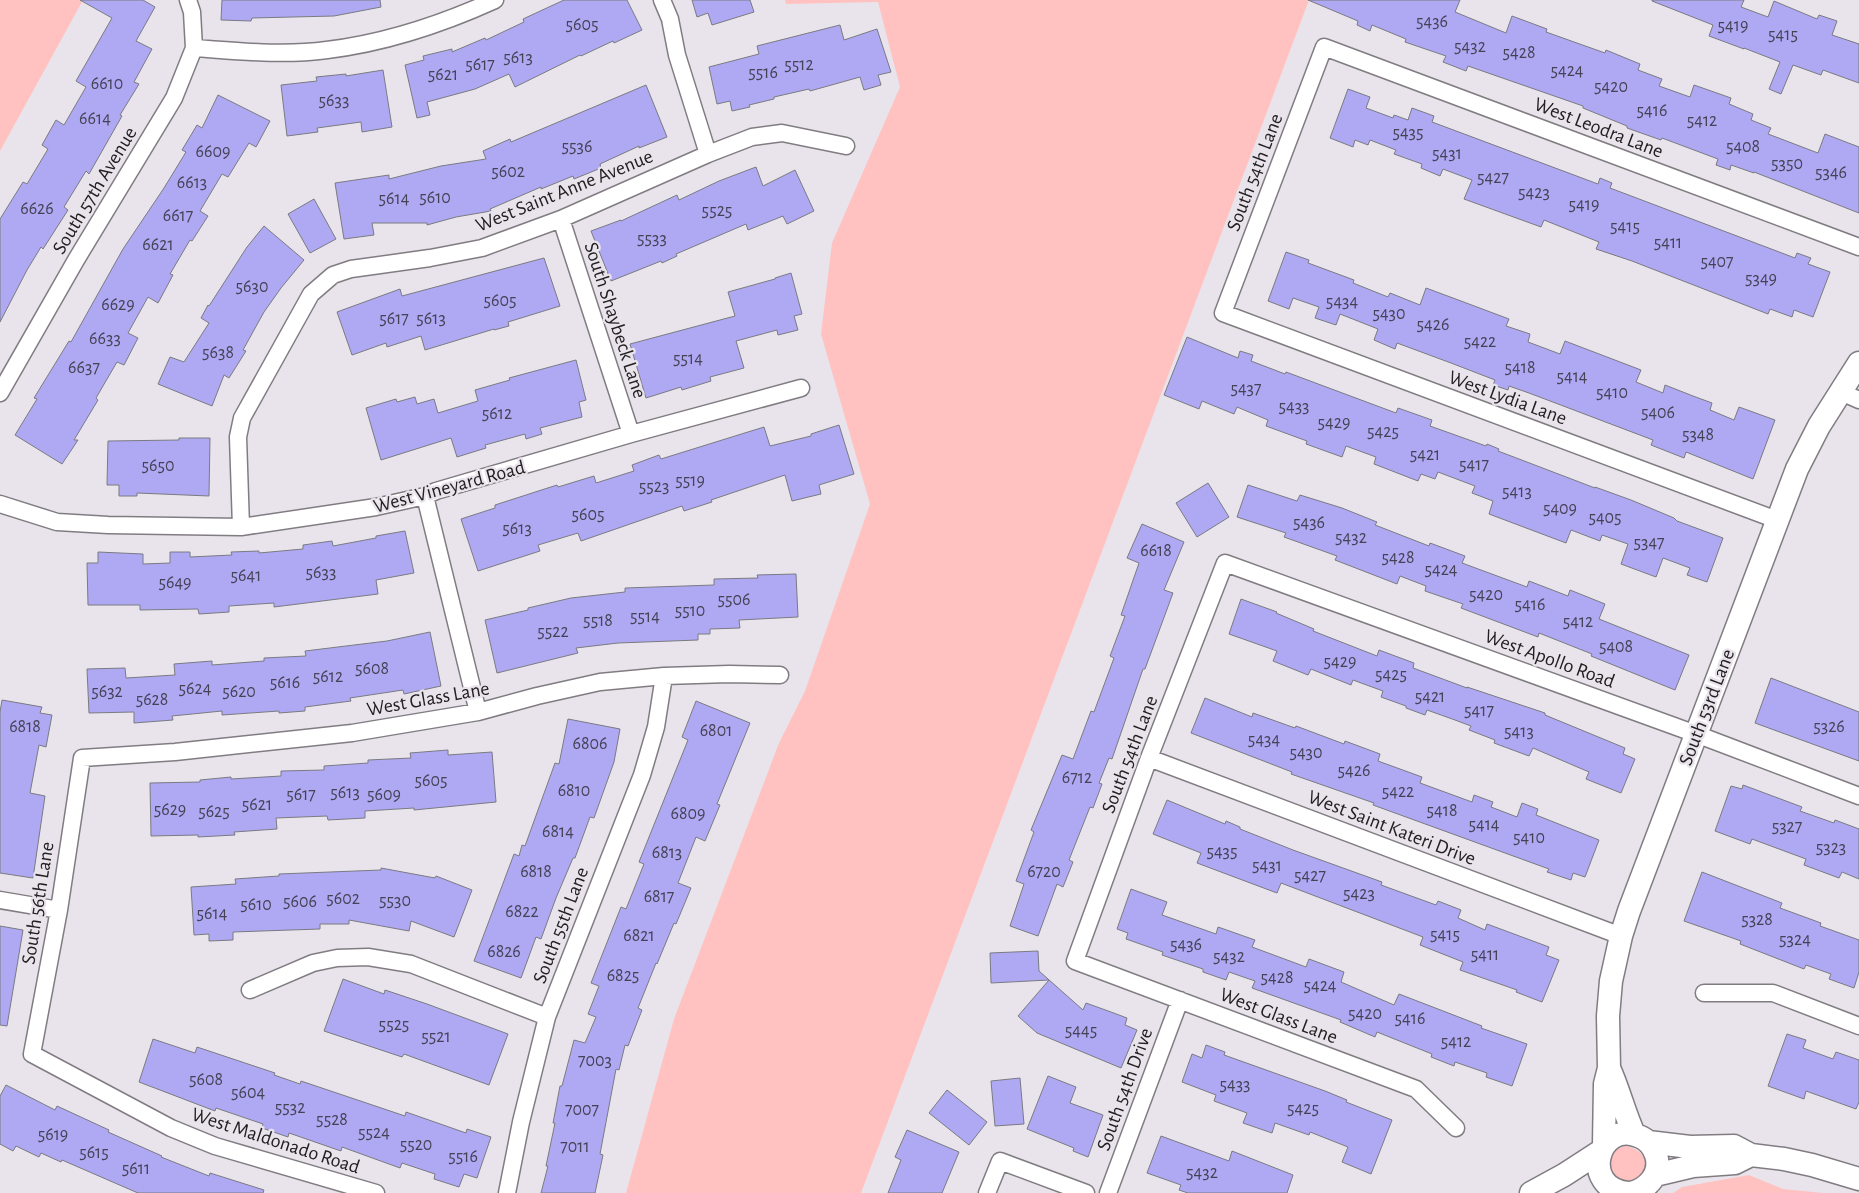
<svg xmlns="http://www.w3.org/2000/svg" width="1859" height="1193" viewBox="0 0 1859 1193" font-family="'Alegreya Sans',sans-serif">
<rect width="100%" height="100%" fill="#e9e4eb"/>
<path fill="#ffc2c0" d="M0 0H83L0 151Z
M785 0H1309L861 1193H626L674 1019 779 743 805 691 870 504 821 334 832 243 900 87 878 2 786 4Z
M1625 1146C1639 1147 1655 1163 1642 1177 1639 1180 1635 1182 1632 1184L1613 1179C1608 1163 1604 1152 1625 1146Z
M1749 1175 1783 1189 1823 1193H1673L1682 1187Z"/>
<path fill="#afa9f3" stroke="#7a7a82" d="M80 0H143L155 7 136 41 152 49 134 82 139 84 120 115 122 116 89 174 86 171 64 207 68 210 43 249 41 247 27 270 0 322V219L23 182 27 184 48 149 42 145 56 120 64 125 86 87 76 81 112 18Z
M222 0H380L381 7 334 16 252 18 251 21 221 20Z
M564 0H627L642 30 614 43 613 41 581 56 580 55 515 87 509 74 475 89 427 102 430 115 417 118 405 65 424 60 423 56 452 49V52L485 38 486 40 524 22 523 19Z
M692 0H750L754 12 712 25 708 13 697 17Z
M1308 0H1460L1455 12 1506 33 1512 16 1547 29 1546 32 1605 53 1606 50 1640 64 1638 70 1662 79 1659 86 1690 97 1694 85 1731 98 1729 104 1753 114 1751 120 1771 128 1768 134 1818 153 1825 134 1859 147V213L1754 172V173L1731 165 1730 170 1716 165 1718 159 1662 138 1661 140 1627 128V126L1583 108V106L1468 66 1466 71 1443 62 1446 56 1405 42 1406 39 1372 25 1370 31 1357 25 1358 21Z
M1652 0H1744L1741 7 1768 17 1774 1 1817 19 1819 15 1837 21 1832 35 1859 44V83L1823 70 1821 75 1793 65 1781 94 1769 89 1780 62 1744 48V49L1709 36 1713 25 1652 1Z
M840 25 844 40 877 29 891 72 878 75 881 85 864 90 860 77 810 91 809 89 774 97V99L749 105 750 107 732 111 730 101 717 104 709 67 759 54 757 46Z
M383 70 392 127 362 132 361 122 317 128 318 132 287 136 281 85 317 81 316 77 346 74V76Z
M646 85 667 137 639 148V146L600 164 601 168 574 179 573 176 541 189V187L490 209 491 211 456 217 427 225V223H372L374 235 344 239 335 183 389 175V179L441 166 486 159 483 151 510 139 511 142Z
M1348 89 1370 97 1366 108 1393 118 1394 115 1408 120 1412 108 1434 116 1432 122 1598 184 1600 178 1612 183 1610 188 1795 258 1797 253 1811 258 1808 264 1830 272 1813 317 1794 310 1792 317 1770 309 1768 314 1632 261 1596 249 1599 242 1544 220 1541 227 1464 199 1472 180 1443 169 1440 176 1421 168 1422 164 1394 154 1396 150 1370 140 1368 145 1355 140 1353 147 1330 138Z
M218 95 270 121 256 147 249 143 228 177 222 174 200 211 208 216 192 241 190 240 170 274 173 275 158 303 148 297 128 333 138 338 124 365 117 362 96 398 98 400 74 440H78L62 464 15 435 37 399 34 398 69 341 71 342 123 249 164 188 186 152 182 150 197 125 202 128Z
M756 167 763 186 795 170 814 211 787 224 783 216 748 230 746 224 676 254 677 256 662 263 661 261 611 281 591 231 621 220V221L677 195 679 200 719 181Z
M314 199 336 239 310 253 288 214Z
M264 226 304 260 281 288 264 312 243 350 246 351 229 378 224 375 212 406 158 384 170 357 184 362 209 323 201 318 208 305 209 306 247 247Z
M1286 252 1309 260 1308 263 1354 280 1353 283 1388 297 1390 293 1420 305 1426 288 1461 301 1509 319 1506 326 1530 334 1528 342 1560 354 1565 341 1641 370 1636 382 1663 393 1665 385 1693 396 1712 403 1710 410 1734 420 1739 407 1775 420 1753 479 1686 452 1684 458 1651 445 1653 440 1529 393 1509 386 1508 390 1493 385 1495 380 1451 363 1397 343 1395 349 1374 340 1378 329 1340 314 1336 325 1315 318 1319 307 1293 298 1289 309 1268 301Z
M544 258 560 306 508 322 509 326 494 330V329L425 350 421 336 387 347 386 343 352 355 337 312 400 289 402 296Z
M791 273 802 314 794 316 798 330 778 335 777 330 736 341 744 368 710 377 711 381 682 390 681 387 646 398 630 344 735 316 728 292 775 279V278Z
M1187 337 1238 358 1240 351 1253 355 1251 361 1285 374 1286 372 1396 413 1398 408 1432 420 1430 426 1486 446 1487 444 1499 449 1498 451 1595 488V487L1631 500 1674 518 1677 521 1723 538 1707 582 1687 575 1690 568 1663 558 1656 577 1621 564 1628 544 1602 535 1600 541 1571 530 1566 543 1489 514 1493 501 1472 493 1475 486 1438 472 1435 479 1421 474 1418 481 1374 464 1376 457 1346 446 1342 457 1306 444 1307 441 1266 426 1268 420 1237 407 1234 414 1202 401 1199 409 1164 395Z
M576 360 586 400 579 402 582 417 540 428 542 434 526 439 525 434 485 445 486 448 457 457 451 438 381 460 366 408 396 399 397 402 415 397 417 404 434 399 438 413 478 401 475 390 510 380 509 378Z
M839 425 854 474 819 485 821 494 792 501 785 475 711 500 712 502 684 511 682 506 581 541 578 533 538 545 540 551 478 571 461 519 495 508V505L557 485 558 487 594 476 596 483 634 471 632 465 659 455 661 459 764 427 770 446 811 436V434Z
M179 438H210L209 496 137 493V496H119V485H107L108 441 179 440Z
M1208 483 1229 517 1197 537 1176 503Z
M1248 485 1297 501 1300 495 1342 508 1377 522 1375 525 1429 546 1430 543 1465 556 1462 563 1527 587 1529 581 1568 596 1570 590 1605 604 1599 619 1689 655 1675 690 1591 656 1592 654 1539 633 1538 637 1461 608 1463 604 1425 591 1426 586 1400 576 1397 584 1335 560 1337 556 1284 537 1286 533 1237 517Z
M1142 524 1184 542 1164 590 1173 593 1145 669H1143L1112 759 1109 758 1099 783 1102 784 1093 808 1090 807 1069 860 1073 862 1063 887 1057 884 1038 936 1010 926 1024 884 1016 881 1034 832 1031 830 1062 755 1073 759 1091 711 1094 712 1114 658 1110 656 1125 616 1121 615 1139 563 1127 558Z
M405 531 414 573 376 580 378 594 274 607V603L229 606V612L199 614 198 609 140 610V605H88L87 563H98V552L143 554V564L170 563V552H190V557L232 555 231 552 259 551V553L303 549V545L332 541 333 546 376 538V536Z
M796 574 798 617 739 620 740 628 710 629V634H698V640L618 643 576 648 578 653 497 673 485 620 528 610V608L571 598 625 592V588L714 585V579L758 578 757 575Z
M1241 599 1277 612 1276 613 1314 629 1313 631 1377 656 1379 650 1414 663 1413 668 1467 688V687L1545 713V715L1625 748 1623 754 1635 759 1621 793 1586 779 1589 772 1533 748 1529 756 1494 743 1495 740 1469 730 1471 726 1455 720 1427 710 1425 715 1406 708V706L1381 697 1383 691 1353 680 1351 685 1311 669 1308 675 1273 661 1277 651 1229 634Z
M430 632 441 686 404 694 403 690 350 698 351 701 305 707V711L279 713V711L222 715V711L172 716 173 720 134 723V712L89 713 87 669 125 668 126 678 175 675 174 664 212 661V665L264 661V658L306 656 305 651 387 641Z
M1771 678 1859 712V761L1755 723Z
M1205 698 1252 717 1253 713 1295 728 1296 726 1344 744 1345 741 1380 754 1378 761 1422 777 1420 783 1472 802 1474 795 1493 802 1491 807 1517 817 1522 803 1538 809 1536 815 1599 840 1585 877 1573 873 1571 880 1547 872 1549 869 1373 805 1374 803 1291 774 1292 772 1191 733Z
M2 700 42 707 40 713 52 715 46 747 39 745 30 793 45 796 33 878 0 873V712Z
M696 701 750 723 717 804 720 805 705 841 696 837 678 883 691 888 676 924 674 923 657 964 656 963 638 1008 642 1010 628 1046 625 1045 619 1070 616 1069 600 1154 603 1155 595 1193H541L548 1166H546L555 1123H553L560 1086H562L574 1040 585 1043 596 1017 588 1014 599 986 591 983 621 907 626 909 644 864 639 862 688 740 682 737Z
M568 719 620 729 614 762 594 818 590 817 575 858H573L556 898 541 939 536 937 521 978 474 961 514 854 519 856 522 845 525 846 555 763 559 764Z
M448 750V755L492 752 496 802 414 810V808L365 811V818L328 820 327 816 276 818 277 829 234 832 235 835 198 837V835L151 836 150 783 200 782V780L231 777V779L281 776V771L324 770V766L368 763V760L411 758 410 753Z
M1743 785 1802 807 1800 811 1834 823 1835 820 1859 829V879L1842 872 1839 878 1804 865 1806 859 1752 839 1750 844 1715 831 1731 786 1742 789Z
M1167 800 1225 824 1226 821 1240 827V829L1293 850 1382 882 1381 885 1436 905 1438 901 1461 910 1458 918 1485 930 1487 924 1549 947 1546 955 1559 960 1542 1002 1516 992 1517 990 1460 970 1463 962 1420 945 1423 937 1281 883 1277 893 1197 863 1201 853 1153 834Z
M381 868 435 878 436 876 472 890 454 937 411 921 409 931 349 920V924H320V929L233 932V940L209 941V934L194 935 191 887 236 884 235 879 279 876V874L381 870Z
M1702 872 1782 903 1780 908 1821 923 1820 926 1859 940V972L1854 988 1829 979 1831 974 1806 965 1804 969 1740 944 1741 941 1684 921Z
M1131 889 1167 902 1162 915 1216 934 1218 927 1255 940 1252 947 1306 967 1309 959 1344 972 1341 982 1394 1005 1399 994 1482 1026 1481 1028 1527 1044 1512 1086 1486 1077 1487 1073 1455 1062 1454 1066 1431 1057 1432 1054 1377 1032 1375 1037 1340 1022 1341 1020 1252 988 1255 981 1229 972 1226 980 1203 972V969L1162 955 1163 952 1126 939 1128 933 1117 929Z
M0 926 23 930 7 1026 0 1025Z
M1038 951 1039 971 1083 1010 1086 1003 1111 1012 1127 1018 1125 1025 1137 1030 1121 1068 1037 1033 1018 1016 1049 980 991 983 990 953Z
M343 979 384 994 385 990 427 1004 508 1034 489 1085 404 1054 402 1057 324 1031Z
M1787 1034 1806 1040 1803 1048 1833 1059 1836 1052 1859 1060V1102L1856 1109 1806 1091 1804 1099 1768 1086Z
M153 1039 195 1053 197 1047 275 1073 274 1075 300 1084 301 1081 405 1116 406 1112 466 1133 467 1129 491 1137 477 1178 464 1174 459 1187 434 1179 435 1174 402 1163 400 1168 342 1147 341 1151 289 1133 288 1137 262 1128 263 1124 216 1108 215 1111 139 1082Z
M1206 1045 1225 1052 1224 1055 1325 1091 1347 1100 1346 1102 1392 1120 1371 1174 1342 1162 1348 1147 1310 1132 1309 1135 1275 1123 1272 1133 1243 1123 1247 1113 1214 1101 1216 1095 1182 1082 1192 1054 1202 1058Z
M1048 1076 1076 1087 1070 1103 1103 1115 1088 1157 1073 1151 1074 1148 1027 1129Z
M1020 1078 1024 1124 995 1126 991 1081Z
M6 1085 55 1110 57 1106 109 1130 108 1132 162 1156 161 1157 209 1176 210 1173 264 1190 263 1193H138L62 1160 61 1162 41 1153 39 1157 16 1146 13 1151 0 1144V1096Z
M947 1090 987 1122 969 1145 929 1113Z
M907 1130 959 1152 942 1193H888L901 1160 895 1157Z
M1161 1136 1229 1161 1232 1151 1293 1175 1287 1193H1188L1179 1190 1181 1185 1147 1173Z"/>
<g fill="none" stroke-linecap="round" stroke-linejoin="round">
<g stroke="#817c82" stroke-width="19">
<path id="street" d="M662 0 670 19 677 55 708 154
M194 48C238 51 283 56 327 50 385 43 442 24 495 0
M561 219 631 434
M1841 392 1859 400
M0 393 76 260 174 98 194 48 192 12 188 0
M425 496 478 712
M0 504 57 522 108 525 241 527 376 507 425 496 436 491 631 434 801 388
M1777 520 1223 313 1324 47 1859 247
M241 527 238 437 242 418 311 294 333 275 351 269 430 258 482 248 561 219 708 154 752 137 782 133 846 146
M1149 758 1621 936
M0 900 59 910
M250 990 313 963 337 958 368 957 411 964 547 1017
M1704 993H1773L1859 1026
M1456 1128 1416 1089 1075 961 1149 758 1225 563 1696 734 1859 796
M376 1193 215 1146 171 1128 32 1054 59 910 82 758 175 752 352 733 478 712 537 696 600 682 664 676 729 674 780 675
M507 1193 521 1122 547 1017 642 775 656 727 664 676
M987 1193 1000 1161 1086 1193
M1108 1193 1180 1000"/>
</g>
<g stroke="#817c82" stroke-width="25">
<path id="secondary" d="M1609 1068C1619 1090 1624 1112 1634 1134
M1648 1142 1690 1147 1734 1146 1751 1155 1784 1159 1812 1165 1859 1179
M1604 1145 1605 1084 1609 1068 1608 1016 1611 981 1621 936 1629 911 1797 469 1819 426 1859 363
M1655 1175 1693 1166 1735 1163 1751 1155
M1531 1193 1564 1175 1601 1151
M1628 1193C1579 1188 1598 1120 1638 1136 1647 1139 1653 1146 1656 1155 1662 1174 1647 1190 1630 1193"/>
</g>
<use href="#street" stroke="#fff" stroke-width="16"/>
<use href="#secondary" stroke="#fff" stroke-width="22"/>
</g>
<g text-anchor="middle" stroke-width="4.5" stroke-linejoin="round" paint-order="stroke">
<g font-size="18" fill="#454256">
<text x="1432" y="27">5436</text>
<text x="582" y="30">5605</text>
<text x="1733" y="31">5419</text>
<text x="1783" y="40">5415</text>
<text x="1470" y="52">5432</text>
<text x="1519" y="58">5428</text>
<text x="518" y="63">5613</text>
<text x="480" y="70">5617</text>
<text x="799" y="70">5512</text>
<text x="1567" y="76">5424</text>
<text x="763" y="78">5516</text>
<text x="443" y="80">5621</text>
<text x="107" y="89">6610</text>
<text x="1611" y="92">5420</text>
<text x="334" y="106">5633</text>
<text x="1652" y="116">5416</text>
<text x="95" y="124">6614</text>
<text x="1702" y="126">5412</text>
<text x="1408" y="138">5435</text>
<text x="577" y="152">5536</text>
<text x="1743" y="152">5408</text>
<text x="213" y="157">6609</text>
<text x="1447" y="159">5431</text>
<text x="1787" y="169">5350</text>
<text x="508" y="177">5602</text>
<text x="1831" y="178">5346</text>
<text x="1493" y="183">5427</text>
<text x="192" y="188">6613</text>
<text x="1534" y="198">5423</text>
<text x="435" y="203">5610</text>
<text x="394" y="204">5614</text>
<text x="1584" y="210">5419</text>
<text x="37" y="214">6626</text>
<text x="717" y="216">5525</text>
<text x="178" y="221">6617</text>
<text x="1625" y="232">5415</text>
<text x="652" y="244">5533</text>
<text x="1668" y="248">5411</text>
<text x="158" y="250">6621</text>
<text x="1717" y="267">5407</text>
<text x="1761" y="284">5349</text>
<text x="252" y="292">5630</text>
<text x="500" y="306">5605</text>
<text x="1342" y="307">5434</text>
<text x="118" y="310">6629</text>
<text x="1389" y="319">5430</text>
<text x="394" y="324">5617</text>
<text x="431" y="324">5613</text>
<text x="1433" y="330">5426</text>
<text x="105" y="344">6633</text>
<text x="1480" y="347">5422</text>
<text x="218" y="358">5638</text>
<text x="688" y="364">5514</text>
<text x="84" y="373">6637</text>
<text x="1520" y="373">5418</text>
<text x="1572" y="382">5414</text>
<text x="1246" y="394">5437</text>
<text x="1612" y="398">5410</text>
<text x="1294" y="412">5433</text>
<text x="1658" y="418">5406</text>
<text x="497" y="419">5612</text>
<text x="1334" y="428">5429</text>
<text x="1383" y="437">5425</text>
<text x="1698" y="440">5348</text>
<text x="1425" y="460">5421</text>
<text x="1474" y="470">5417</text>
<text x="158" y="471">5650</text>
<text x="690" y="486">5519</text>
<text x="654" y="492">5523</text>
<text x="1517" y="497">5413</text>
<text x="1560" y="514">5409</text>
<text x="588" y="520">5605</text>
<text x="1605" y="523">5405</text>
<text x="1309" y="528">5436</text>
<text x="517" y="534">5613</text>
<text x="1351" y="543">5432</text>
<text x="1649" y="548">5347</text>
<text x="1156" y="556">6618</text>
<text x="1398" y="563">5428</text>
<text x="1441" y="575">5424</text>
<text x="321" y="578">5633</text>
<text x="246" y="581">5641</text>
<text x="175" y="588">5649</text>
<text x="1486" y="600">5420</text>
<text x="734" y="605">5506</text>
<text x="1530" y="610">5416</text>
<text x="690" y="616">5510</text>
<text x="645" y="622">5514</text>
<text x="598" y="626">5518</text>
<text x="1578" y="627">5412</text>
<text x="553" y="637">5522</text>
<text x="1616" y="652">5408</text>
<text x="1340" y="667">5429</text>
<text x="372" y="674">5608</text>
<text x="1391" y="680">5425</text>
<text x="328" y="682">5612</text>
<text x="285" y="688">5616</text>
<text x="195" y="694">5624</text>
<text x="107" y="697">5632</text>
<text x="239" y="697">5620</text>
<text x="1430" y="702">5421</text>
<text x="152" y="705">5628</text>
<text x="1479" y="716">5417</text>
<text x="25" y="732">6818</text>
<text x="1829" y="732">5326</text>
<text x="716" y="736">6801</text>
<text x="1519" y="737">5413</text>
<text x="1264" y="745">5434</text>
<text x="590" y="749">6806</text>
<text x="1306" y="758">5430</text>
<text x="1354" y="776">5426</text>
<text x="1077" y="783">6712</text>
<text x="431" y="786">5605</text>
<text x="574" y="796">6810</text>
<text x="1398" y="797">5422</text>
<text x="345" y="798">5613</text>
<text x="301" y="800">5617</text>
<text x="384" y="800">5609</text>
<text x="257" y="810">5621</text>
<text x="170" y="815">5629</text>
<text x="1442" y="816">5418</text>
<text x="214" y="817">5625</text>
<text x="688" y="819">6809</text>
<text x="1484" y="830">5414</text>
<text x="1787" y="832">5327</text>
<text x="558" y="837">6814</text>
<text x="1529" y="843">5410</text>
<text x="1831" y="853">5323</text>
<text x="1222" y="857">5435</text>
<text x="667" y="858">6813</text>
<text x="1267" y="871">5431</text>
<text x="536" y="877">6818</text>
<text x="1044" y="877">6720</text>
<text x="1310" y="881">5427</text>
<text x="1359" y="899">5423</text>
<text x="659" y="902">6817</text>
<text x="343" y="904">5602</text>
<text x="395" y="906">5530</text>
<text x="300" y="907">5606</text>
<text x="256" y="910">5610</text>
<text x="522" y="917">6822</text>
<text x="212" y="919">5614</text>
<text x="1757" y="925">5328</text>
<text x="1445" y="940">5415</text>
<text x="639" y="941">6821</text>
<text x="1795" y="945">5324</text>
<text x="1186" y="950">5436</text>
<text x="504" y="957">6826</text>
<text x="1485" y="960">5411</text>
<text x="1229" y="962">5432</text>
<text x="623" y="981">6825</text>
<text x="1277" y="983">5428</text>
<text x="1320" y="991">5424</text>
<text x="1365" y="1019">5420</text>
<text x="1410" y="1024">5416</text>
<text x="394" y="1030">5525</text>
<text x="1081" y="1036">5445</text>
<text x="436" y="1042">5521</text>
<text x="1456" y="1047">5412</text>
<text x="595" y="1066">7003</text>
<text x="206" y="1085">5608</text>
<text x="1235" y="1090">5433</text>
<text x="248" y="1098">5604</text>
<text x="290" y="1113">5532</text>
<text x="1303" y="1114">5425</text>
<text x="582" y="1115">7007</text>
<text x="332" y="1125">5528</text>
<text x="374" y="1138">5524</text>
<text x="53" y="1140">5619</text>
<text x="416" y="1150">5520</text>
<text x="575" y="1152">7011</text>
<text x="94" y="1158">5615</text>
<text x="463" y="1162">5516</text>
<text x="136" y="1174">5611</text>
<text x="1202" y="1178">5432</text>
</g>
<g font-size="20" fill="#222022" stroke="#e9e4eb">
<text transform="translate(1599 127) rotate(21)" y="7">West Leodra Lane</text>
<text transform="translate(1254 172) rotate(-69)" y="7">South 54th Lane</text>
<text transform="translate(94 190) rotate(-59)" y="7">South 57th Avenue</text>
<text transform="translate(564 190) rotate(-22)" y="7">West Saint Anne Avenue</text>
<text transform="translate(616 320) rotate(72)" y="7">South Shaybeck Lane</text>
<text transform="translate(1508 397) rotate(20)" y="7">West Lydia Lane</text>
<text transform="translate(449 486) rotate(-15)" y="7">West Vineyard Road</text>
<text transform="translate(1550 658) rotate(20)" y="7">West Apollo Road</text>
<text transform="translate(428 698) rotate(-10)" y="7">West Glass Lane</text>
<text transform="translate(1706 707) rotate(-69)" y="7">South 53rd Lane</text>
<text transform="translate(1129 754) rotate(-69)" y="7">South 54th Lane</text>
<text transform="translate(1392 827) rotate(21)" y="7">West Saint Kateri Drive</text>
<text transform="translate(37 903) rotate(-81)" y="7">South 56th Lane</text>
<text transform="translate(560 925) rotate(-69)" y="7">South 55th Lane</text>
<text transform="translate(1279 1015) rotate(21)" y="7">West Glass Lane</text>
<text transform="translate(1124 1089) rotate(-70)" y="7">South 54th Drive</text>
<text transform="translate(276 1140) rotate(18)" y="7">West Maldonado Road</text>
</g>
</g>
</svg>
